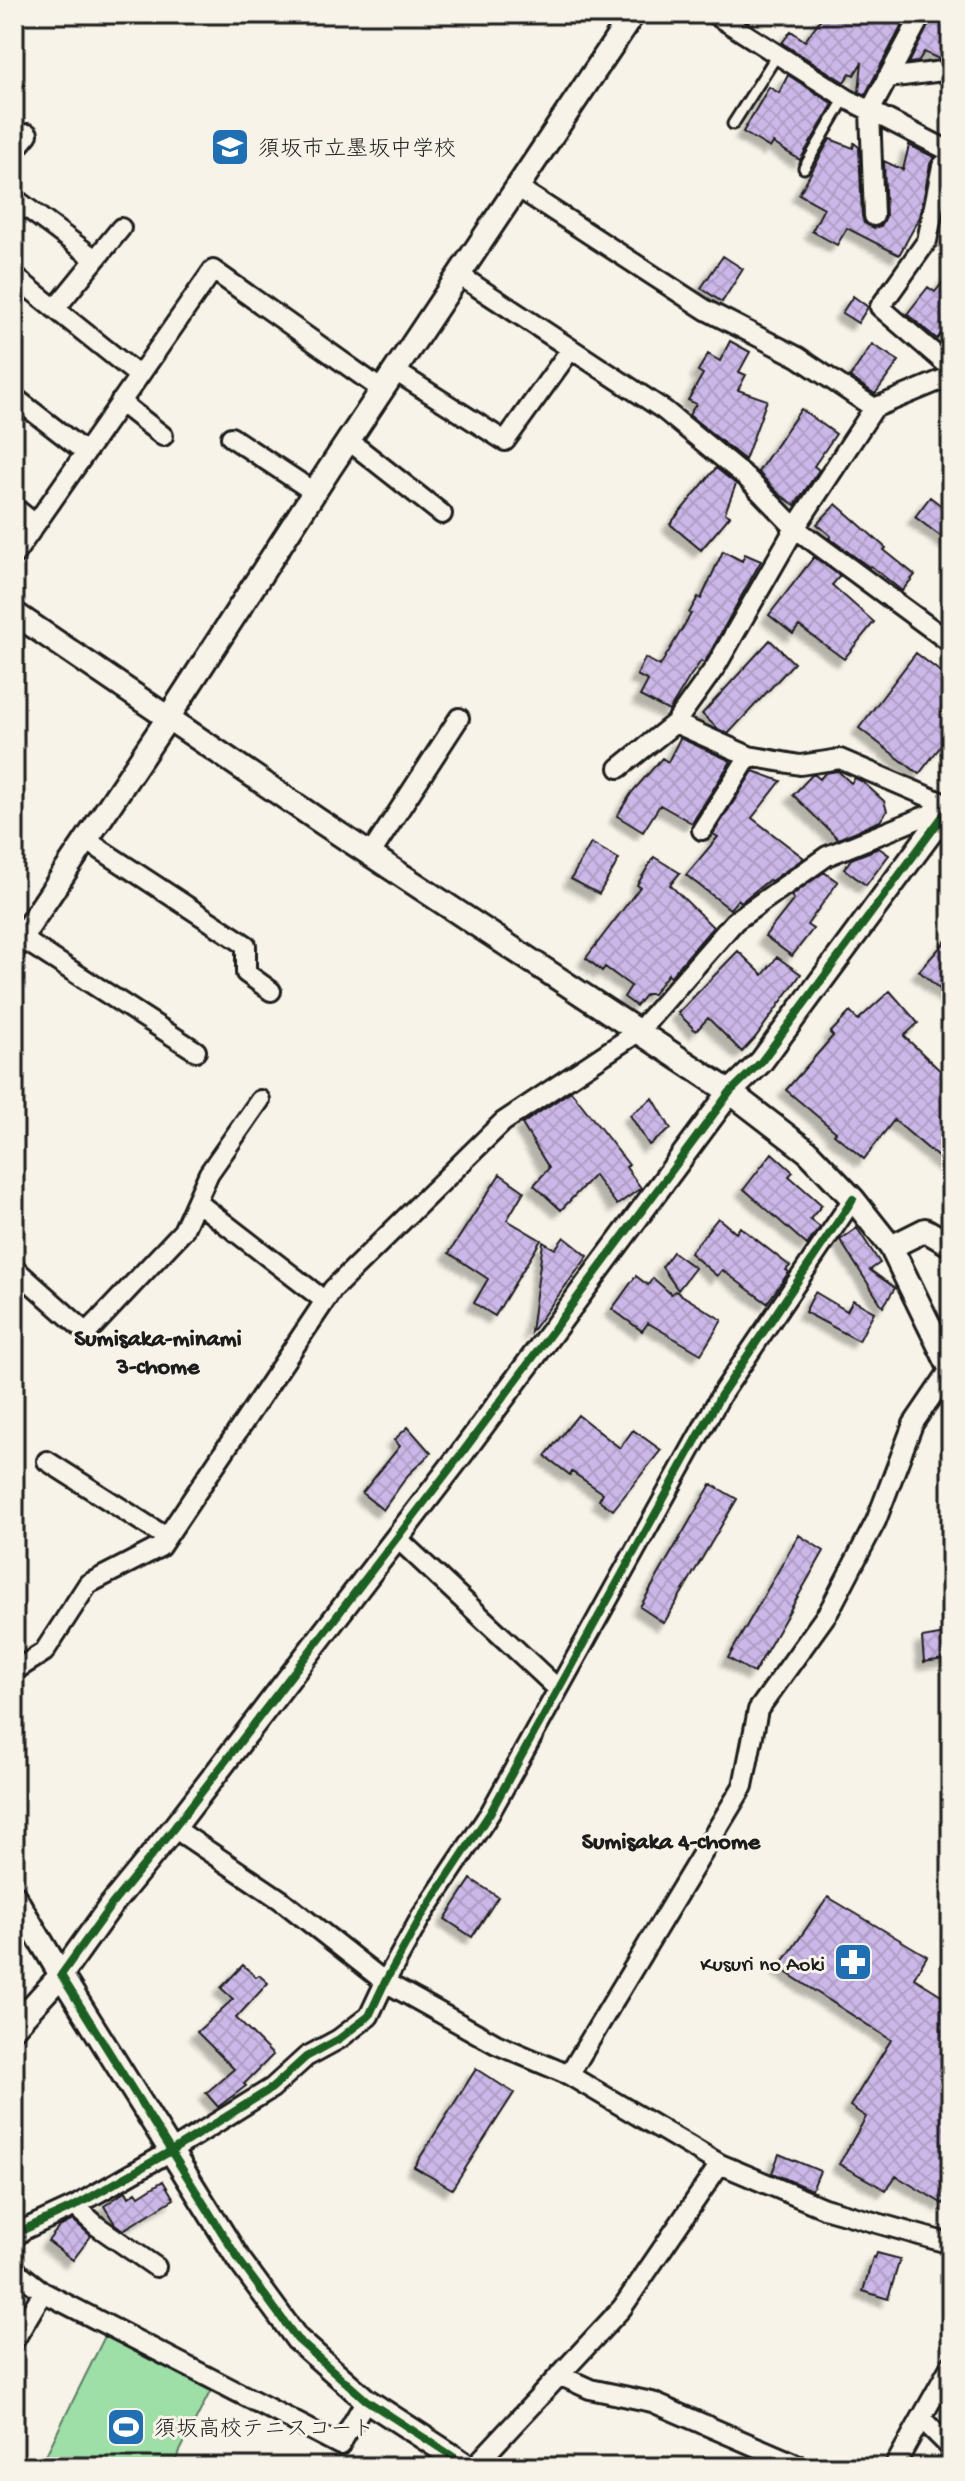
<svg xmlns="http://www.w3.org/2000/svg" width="965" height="2481" viewBox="0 0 965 2481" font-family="'Gochi Hand','Klee One',sans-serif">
<defs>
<pattern id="building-cross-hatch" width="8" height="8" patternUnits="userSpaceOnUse" patternTransform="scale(2)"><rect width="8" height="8" fill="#ccb8e8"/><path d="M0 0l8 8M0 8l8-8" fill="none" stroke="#af9ec6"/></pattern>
<filter id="shadow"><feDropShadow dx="-7" dy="7" stdDeviation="2" flood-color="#0004"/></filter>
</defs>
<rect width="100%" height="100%" fill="#f7f3e8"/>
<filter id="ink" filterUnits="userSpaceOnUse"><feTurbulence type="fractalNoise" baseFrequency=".0125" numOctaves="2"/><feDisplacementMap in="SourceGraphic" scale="16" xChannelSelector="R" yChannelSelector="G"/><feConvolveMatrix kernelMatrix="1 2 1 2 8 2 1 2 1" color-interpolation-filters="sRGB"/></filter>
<g filter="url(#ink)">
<path fill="#9edea7" stroke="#5d7d62" stroke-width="2" d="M105 2336 212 2388 172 2467H40Z"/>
<path fill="url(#building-cross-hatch)" stroke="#1c1c1c" stroke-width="2" filter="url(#shadow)" d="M824 14H908L865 95 859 92 862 62 854 75 850 73 844 82 782 43 791 31 805 41Z
M934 14H951V58L939 59 924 52 918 62 909 63Z
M788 75 833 104 800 160 773 143 770 148 743 132 769 87 779 93Z
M830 139 853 148 854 143 859 147 862 216 864 223 874 228 881 226 886 216 884 161 903 170 909 145 934 157 930 164 920 217 899 255 847 228 837 245 812 231 824 208 799 194Z
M723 256 743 269 722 302 701 288Z
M951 272V342L941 334 937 339 907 314 928 287 935 292Z
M853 296 868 307 858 323 842 313Z
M730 341 750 352 739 372 746 375 738 390 767 400 745 460 689 415 696 404 688 400 703 374 698 371 708 354 720 361Z
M872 344 899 361 875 394 850 377Z
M801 409 836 434 814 466 819 470 795 505 779 494 758 472Z
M716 468 736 484 725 513 730 516 701 550 670 524Z
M930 497 951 513V544L915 517Z
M836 504 886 548 884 550 915 575 902 591 871 566 869 567 829 538 831 536 817 524Z
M723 551 742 561 745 554 761 561 706 660 704 663 701 661 689 678 669 711 640 696 648 681 637 675 645 658 660 666 691 614 689 613 698 597 701 599Z
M814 557 840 576 832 585 874 622 844 659 799 626 793 634 769 615Z
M770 640 794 663 728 734 718 729 702 714Z
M916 653 951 680V733L919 774 859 728Z
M680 738 731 761 692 823 660 805 643 832 617 816 632 792 662 758 668 762Z
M753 771 781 781 752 818 804 858 771 881 769 880 741 902 738 899 730 909 686 875 718 837 713 834Z
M838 771 851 783 855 778 863 782 884 801 887 811 880 821 838 839 793 795 812 775H815L820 779 825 773Z
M591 843 619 859 599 894 571 879Z
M879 848 889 855 866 885 844 869 851 859Z
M654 857 680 873 670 885 713 927 670 977 668 974 653 994H646L636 1006 624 997 631 986 605 967 602 971 586 958 640 887 637 885Z
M824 872 838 882 807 925 813 929 792 956 765 936 794 899 791 896Z
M951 935V999L919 971Z
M738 951 763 975 777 957 801 974 755 1038 742 1052 708 1018 696 1031 678 1013Z
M890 991 918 1023 904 1036 951 1081V1168L894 1120 864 1159 834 1134 836 1132 786 1090 833 1036 830 1033 850 1012 858 1020Z
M571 1091 629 1165 626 1167 641 1188 617 1205 594 1175 561 1210 534 1185 549 1168 522 1124Z
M653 1098 671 1129 649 1145 630 1115Z
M772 1153 793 1172 789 1176 822 1205 810 1219 820 1227 807 1245 744 1189Z
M500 1174 524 1191 507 1220 541 1240 495 1316 474 1303 488 1279 449 1253Z
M718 1218 736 1233 740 1227 790 1266 786 1270 789 1272 767 1303 722 1270 717 1276 690 1253Z
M857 1228 880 1263 870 1270 895 1288 883 1307 840 1240Z
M564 1237 588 1256 531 1332 543 1242 555 1249Z
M673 1252 695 1268 678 1290 662 1267Z
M636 1276 648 1285 653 1278 671 1294 675 1291 722 1320 701 1354 648 1323 642 1331 612 1309Z
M815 1292 847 1311 853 1300 874 1312 859 1341 805 1312Z
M578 1415 620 1448 633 1430 661 1450 613 1510 599 1500 603 1493 572 1472 570 1475 545 1456Z
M408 1427 431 1453 408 1475 383 1510 362 1493 400 1446 394 1440Z
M711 1484 737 1499 664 1623 640 1607Z
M799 1535 824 1551 754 1673 728 1658Z
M951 1633V1658L924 1662 922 1638Z
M471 1879 498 1897 472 1937 445 1919Z
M828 1897 927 1956 914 1978 951 2001V2192L943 2204 896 2176 886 2190 839 2164 866 2117 850 2106 891 2040 779 1968Z
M243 1965 256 1977 259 1975 268 1983 236 2018 273 2055 244 2084 246 2086 218 2107 206 2093 234 2069 197 2032 233 1999 221 1988Z
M476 2069 514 2093 452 2189 414 2167Z
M779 2154 820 2171 812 2190 772 2173Z
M163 2181 174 2199 123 2230 115 2224 104 2206 126 2191 129 2197 136 2192 139 2196Z
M73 2220 91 2236 73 2260 48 2241 59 2227Z
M877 2253 900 2259 888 2299 863 2291 873 2257 875 2258Z"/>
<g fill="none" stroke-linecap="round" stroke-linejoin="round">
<g stroke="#1c1c1c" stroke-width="15">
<path id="service" d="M733 124 777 55
M804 168 845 98"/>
</g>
<g stroke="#1c1c1c" stroke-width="24">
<path id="minor" d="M714 14 849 100 951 152
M887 78 951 70
M14 151 28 134
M951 158 942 166 927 241 880 307 951 368
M517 187 706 310 798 357 874 408
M14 198 95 259
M874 216 870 111 922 14
M459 275 664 410 746 477 795 528 951 643
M14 276 139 376
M55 309 121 228
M395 371 505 441 571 349
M14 397 85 452
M120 402 163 436
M231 437 314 492
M348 440 442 514
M14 507 35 524
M14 555 213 270 382 390
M675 723 749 756 800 765 840 759 950 806
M619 768 675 723 716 666 795 528 874 408 951 376
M702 830 749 756
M86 840 246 945V973L271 991
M370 855 459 718
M21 938 196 1051
M197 1202 325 1301
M14 1268 87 1333 183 1231 209 1173 260 1100
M47 1461 166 1537
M397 1538 558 1689
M14 1671 44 1652 88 1584 160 1547 333 1289 503 1122 638 1032 735 921 827 856 950 806
M174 1828 281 1900 385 1982 496 2044 569 2075 720 2164 824 2208 951 2244
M569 2075 743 1786 758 1710 829 1611 876 1521 913 1424 951 1368
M75 2206 97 2226 156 2267
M14 2238 23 2230 75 2206 171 2151 272 2088 306 2057 339 2039 369 2016 385 1982 421 1917 490 1813 721 1395 853 1199
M14 2269 43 2292 340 2445 366 2400
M14 2341 43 2292
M559 2375 590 2389 652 2402 803 2467
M922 2419 951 2448
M474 2467 622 2308 720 2164
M894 2467 951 2365"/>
</g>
<g stroke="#1c1c1c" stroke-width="28">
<path id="tertiary" d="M14 613 318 820 730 1092 808 1152 853 1199 891 1247 925 1230 951 1245
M14 948 168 718 330 468 633 14
M891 1247 951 1370
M14 1896 61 1975 14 2027
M469 2467 366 2400 297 2339 239 2260 61 1975 112 1904 174 1828 462 1453 730 1092 761 1062 951 805"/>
</g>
<use href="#service" stroke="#f7f3e8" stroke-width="9"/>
<use href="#minor" stroke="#f7f3e8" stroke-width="18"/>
<use href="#tertiary" stroke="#f7f3e8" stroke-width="22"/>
<g stroke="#f7f3e8" stroke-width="13">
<path id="cycleway" d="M14 2238 23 2230 75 2206 171 2151 272 2088 306 2057 339 2039 369 2016 385 1982 421 1917 490 1813 721 1395 853 1199
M469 2467 366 2400 297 2339 239 2260 61 1975 112 1904 174 1828 462 1453 730 1092 761 1062 951 805"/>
</g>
<use href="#cycleway" stroke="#1b5e20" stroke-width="8"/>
</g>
</g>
<defs>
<g id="school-square" transform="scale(2)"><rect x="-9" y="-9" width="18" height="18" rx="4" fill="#1f6fb2" stroke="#f7f3e8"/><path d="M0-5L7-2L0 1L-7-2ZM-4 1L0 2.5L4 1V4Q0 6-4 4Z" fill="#fff"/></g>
<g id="pharmacy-square" transform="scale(2)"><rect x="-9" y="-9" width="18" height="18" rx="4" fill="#1f6fb2" stroke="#f7f3e8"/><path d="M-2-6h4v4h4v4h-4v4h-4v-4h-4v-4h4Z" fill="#fff"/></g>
<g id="stadium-square" transform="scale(2)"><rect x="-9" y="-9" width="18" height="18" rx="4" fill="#1f6fb2" stroke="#f7f3e8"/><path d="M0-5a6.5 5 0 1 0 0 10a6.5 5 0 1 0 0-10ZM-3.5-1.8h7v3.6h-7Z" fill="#fff"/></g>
</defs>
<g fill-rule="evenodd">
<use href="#school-square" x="230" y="147"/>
<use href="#pharmacy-square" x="853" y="1962"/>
<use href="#stadium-square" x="126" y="2427"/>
</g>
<g text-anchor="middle" stroke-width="6" stroke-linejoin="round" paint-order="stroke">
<g font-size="22" fill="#1c1c1c" stroke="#f7f3e8" text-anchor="start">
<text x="258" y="155">須坂市立墨坂中学校</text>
<text x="825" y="1970" text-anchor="end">Kusuri no Aoki</text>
<text x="154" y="2435">須坂高校テニスコート</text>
</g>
<g font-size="24" font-weight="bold" fill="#1c1c1c" stroke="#f7f3e8">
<text x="158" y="1345">Sumisaka-minami<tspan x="158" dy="28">3-chome</tspan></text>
<text x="671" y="1848">Sumisaka 4-chome</text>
</g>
</g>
<rect width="965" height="2481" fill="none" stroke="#f7f3e8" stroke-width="48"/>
<rect x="24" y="24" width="917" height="2433" fill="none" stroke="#1c1c1c" stroke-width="3" filter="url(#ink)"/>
</svg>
